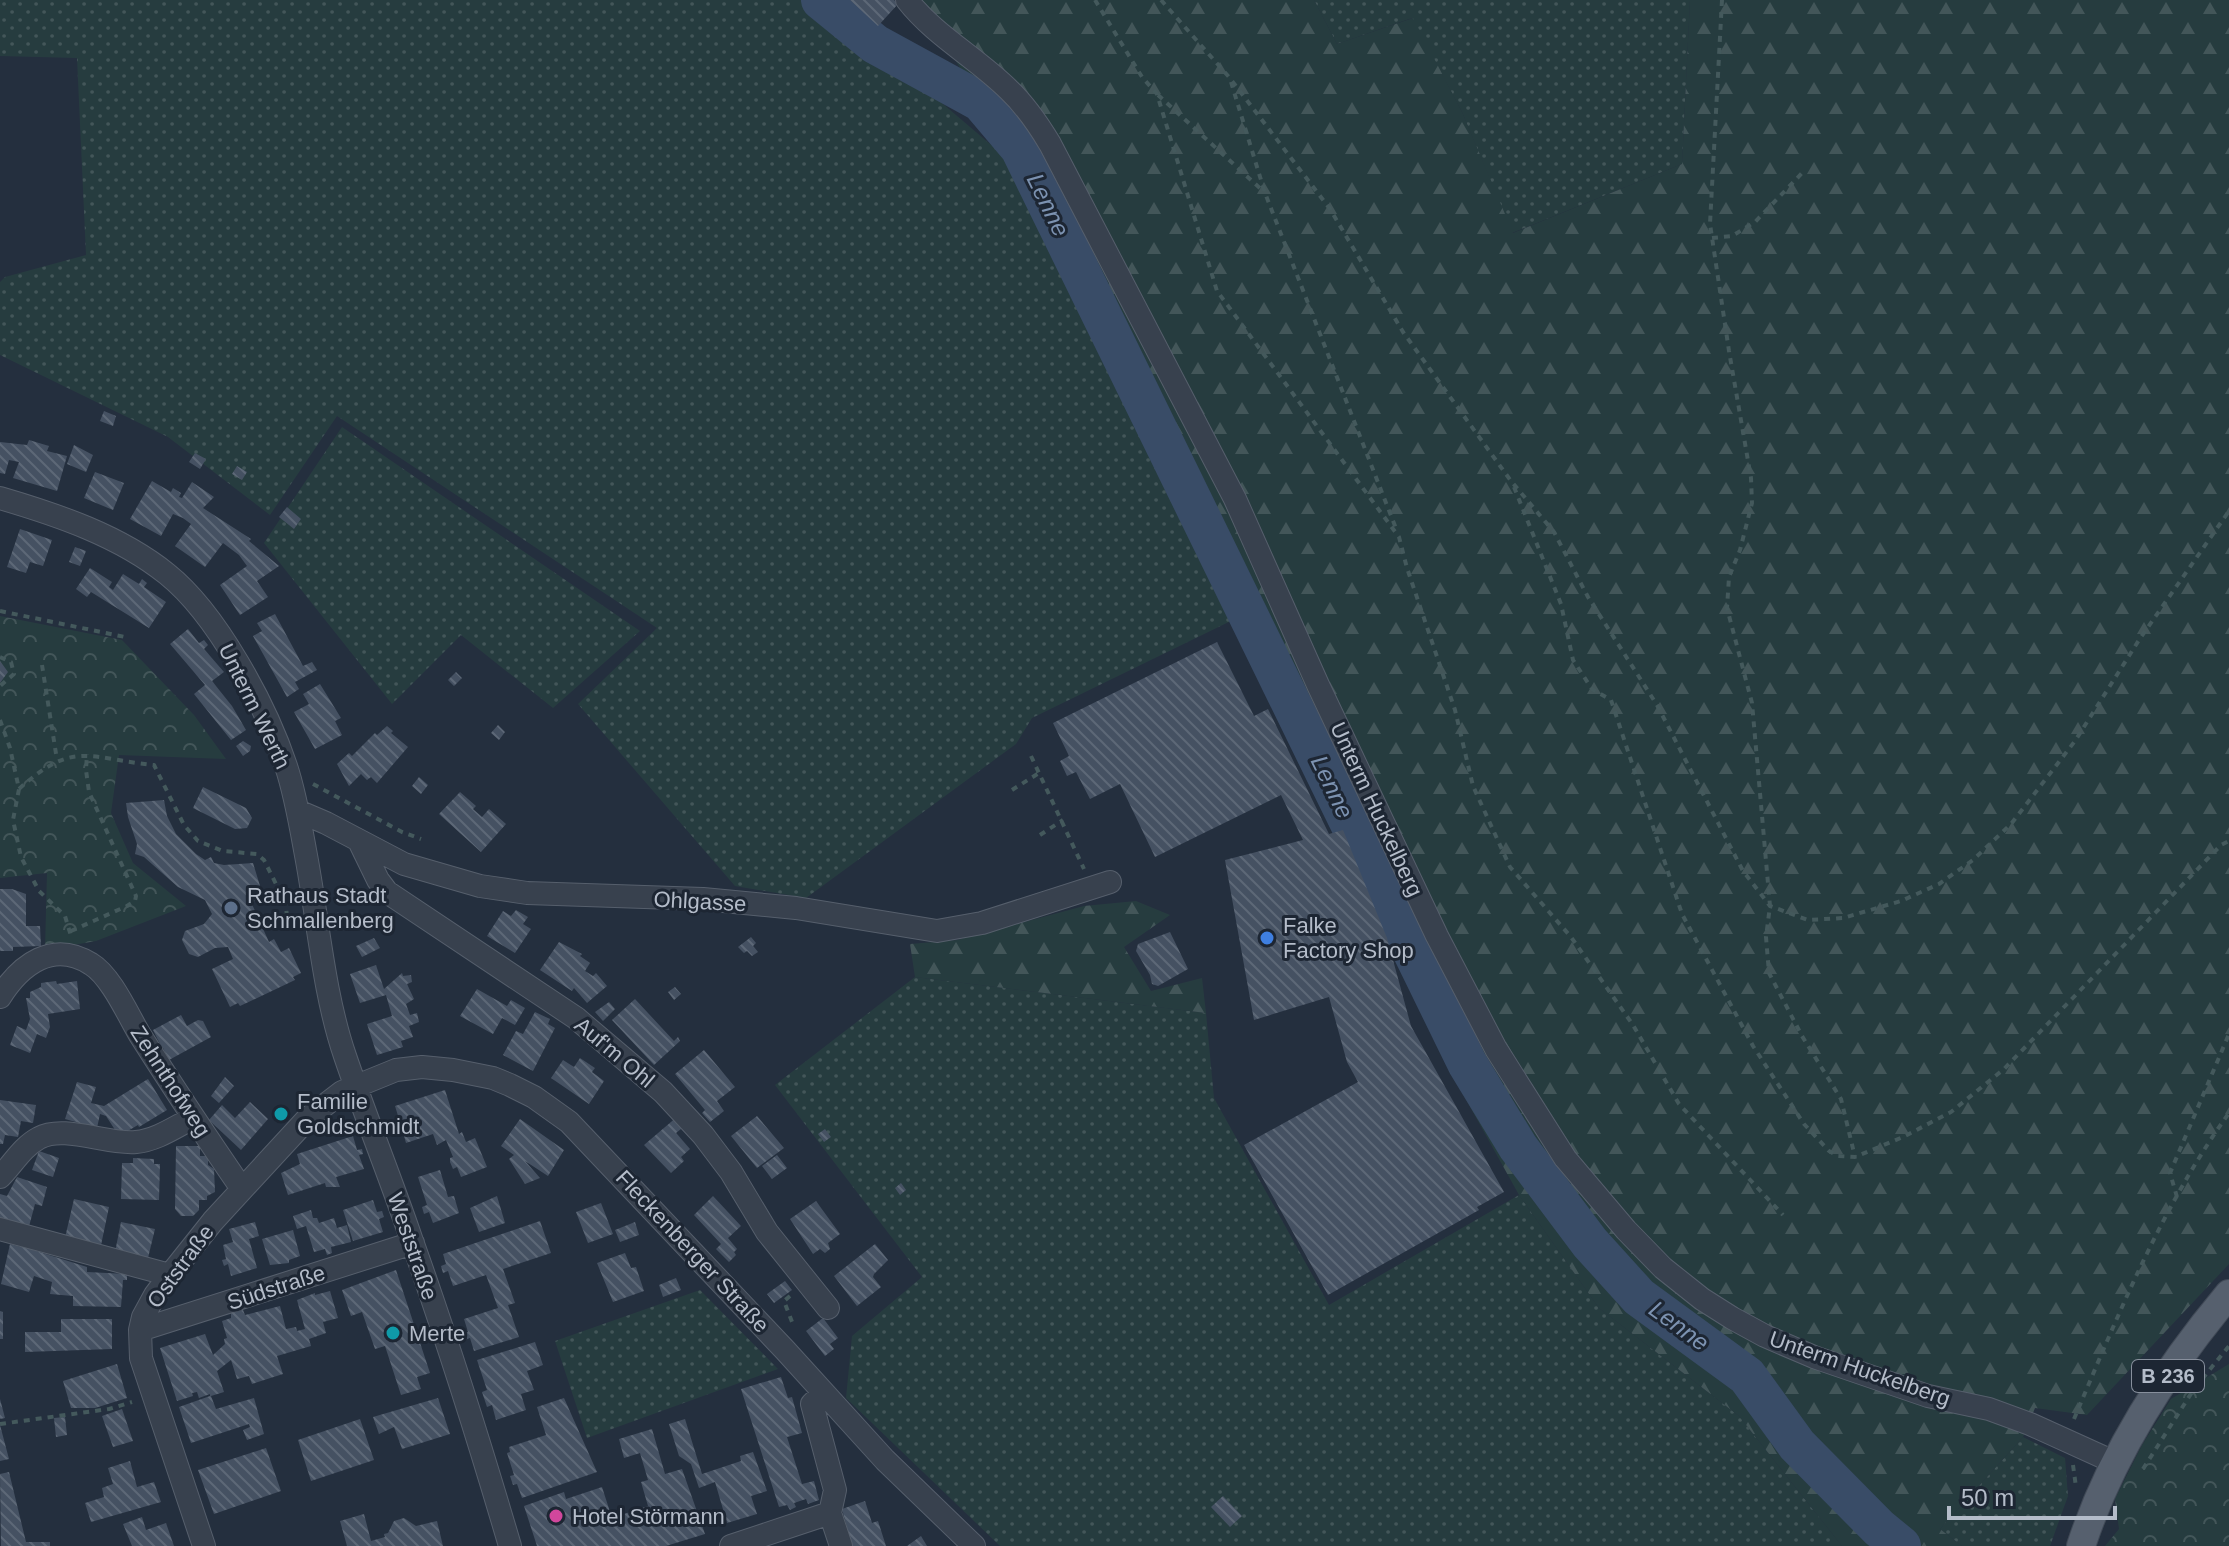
<svg xmlns="http://www.w3.org/2000/svg" width="2229" height="1546" viewBox="0 0 2229 1546" font-family="Arial,sans-serif">
<defs>
<pattern id="grass-dots" width="8" height="8" patternUnits="userSpaceOnUse" patternTransform="scale(2)"><rect width="8" height="8" fill="#263c3f"/><path d="M2 2h.1M6 6h.1" fill="none" stroke="#435659" stroke-width="1.8" stroke-linecap="round"/></pattern>
<pattern id="forest-firs" width="22" height="20" patternUnits="userSpaceOnUse" patternTransform="scale(2)"><rect width="22" height="20" fill="#263c3f"/><path d="M5 1l3.5 6h-7zM16 11l3.5 6h-7z" fill="#435659"/></pattern>
<pattern id="park-crowns" width="20" height="18" patternUnits="userSpaceOnUse" patternTransform="scale(2)"><rect width="20" height="18" fill="#263c3f"/><path d="M2 6a3 3 0 1 1 6 0M12 15a3 3 0 1 1 6 0" fill="none" stroke="#435659"/></pattern>
<pattern id="building-back-hatch" width="6" height="6" patternUnits="userSpaceOnUse" patternTransform="scale(2)"><rect width="6" height="6" fill="#455162"/><path d="M-1 5l2 2M0 0l6 6M5-1l2 2" fill="none" stroke="#5d6877"/></pattern>
</defs>
<rect width="100%" height="100%" fill="#242f3e"/>
<path fill="url(#grass-dots)" d="M0 0H821L1017 167 1239 617 1032 718 1016 744 806 898 735 886 578 704 657 628 337 416 270 515 168 437 0 355V282L5 277 86 255 77 58 0 56Z
M1314 0H1690L1682 164 1512 233 1462 112 1412 18 1337 44Z
M342 427 640 631 553 708 461 635 392 704 264 543Z
M915 977 1206 1013 1214 1098 1329 1305 1519 1195 1599 1308 1739 1416 1842 1546H1000L846 1398 852 1336 922 1277 775 1085Z
M700 1290 778 1369 587 1438 555 1341Z
M2023 1437 2065 1458 2068 1496 2050 1546H1962L1940 1529Z"/>
<path fill="url(#forest-firs)" d="M921 0H1314L1337 44 1413 18 1462 112 1513 233 1682 164 1690 0H2229V1264L2087 1415 2035 1408 2023 1437 1940 1529 1962 1546H1842L1739 1416 1599 1308 1519 1195 1448 1067 1343 825 1017 167Z
M1136 901 1170 915 1124 947 1151 991 1202 978 1206 1013 915 977 910 944 957 940 1084 906Z"/>
<path fill="url(#park-crowns)" d="M0 616 122 640 194 715 226 759 119 755 111 813 133 863 186 906 96 941 45 950 47 873 0 878Z
M2229 1364V1546H2105L2119 1529 2115 1499 2142 1445 2171 1399Z"/>
<g fill="none" stroke-linecap="round" stroke-linejoin="round">
<path stroke="#394c67" stroke-width="24" d="M824 0 825 4"/>
<path stroke="#394c67" stroke-width="40" d="M821 0 875 44 981 102 1020 148 1467 1063 1518 1147 1590 1243 1639 1297 1747 1376 1797 1445 1879 1528 1901 1546"/>
</g>
<path fill="url(#building-back-hatch)" d="M850 0H894L898 4 878 26Z
M104 411 116 416 113 426 100 421Z
M29 440 49 446 47 451 67 456 57 491 13 478 19 462 9 460 5 474 0 473V442L27 445Z
M74 445 93 455 86 472 67 464Z
M195 453 206 459 200 469 189 462Z
M237 466 247 472 242 480 232 474Z
M95 472 124 483 113 510 84 498Z
M152 481 171 492 173 488 181 493 179 497 182 498 192 482 214 497 203 508 251 539 249 541 279 566 257 581 268 597 240 615 220 585 247 566 239 555 223 543 205 567 175 546 191 524 183 518 173 514 161 536 130 519Z
M287 507 301 519 294 529 279 517Z
M20 529 52 540 43 566 30 562 26 573 7 567Z
M75 547 86 551 80 566 69 562Z
M90 568 112 582 109 587 113 590 123 574 139 584 142 579 147 583 144 587 166 602 149 628 91 592 87 597 76 589Z
M275 614 303 666 312 662 317 670 295 682 299 689 287 697 253 636 262 631 257 623Z
M188 629 199 643 204 640 208 645 204 649 224 672 212 681 232 706 246 730 231 740 194 694 205 685 170 644Z
M1217 642 1254 716 1268 709 1329 834 1343 830 1387 938 1411 1026 1504 1192 1477 1207 1479 1210 1328 1295 1244 1145 1358 1082 1347 1062 1329 997 1254 1020 1225 860 1303 840 1281 795 1155 857 1120 784 1090 799 1076 772 1067 776 1060 761 1069 756 1053 723Z
M0 661 8 672 0 683Z
M456 672 462 678 454 686 448 680Z
M320 684 341 718 335 721 342 735 315 749 294 712 309 704 303 694Z
M498 725 505 732 499 740 491 733Z
M387 726 393 731 391 733 408 747 377 783 371 777 367 780 361 774 349 786 337 764 349 753 352 756 375 733 377 735Z
M243 741 251 746 250 751 243 756 236 746Z
M419 777 428 785 421 794 412 786Z
M203 787 246 808 252 818 247 828 235 829 193 808Z
M460 792 476 806 473 809 482 817 489 809 506 824 481 852 439 814Z
M164 800 167 816 176 834 196 854 205 860 211 857 214 863 224 865 253 863 264 899 251 902 269 942 274 939 281 952 289 948 301 973 293 977 295 980 240 1006 238 1003 230 1007 212 969 233 959 228 947 215 948 198 957 189 954 182 940 185 931 204 924 212 914 205 900 178 887 144 857 135 854 137 844 128 817 126 803Z
M0 889H12L26 894V926H40L41 946 13 947V951H0Z
M516 910 528 917 523 924 531 929 515 953 487 936 503 911 511 916Z
M1170 932 1188 969 1158 986 1152 984 1150 975 1136 951 1138 944Z
M751 937 756 943 753 946 758 952 752 956 747 951 744 953 738 947Z
M374 938 380 948 362 957 356 946Z
M559 942 582 954 580 956 590 963 585 971 593 976 596 973 607 986 587 1003 574 988 572 991 540 970Z
M376 965 384 989 402 973 403 976 411 975 412 982 407 984 414 999 406 1004 410 1015 417 1013 419 1022 409 1026 413 1037 401 1041 403 1047 377 1055 367 1024 392 1016 386 995 360 1003 350 974Z
M56 981 57 984 77 981 80 1009 48 1014 50 1027 46 1038 37 1034 30 1053 10 1045 17 1026 26 1030 30 1019 26 998H30V992L41 987V983Z
M675 987 681 994 674 1000 668 992Z
M477 989 507 1006 511 1000 525 1008 515 1025 502 1018 493 1034 460 1016Z
M635 999 674 1041 678 1037 680 1041 654 1065 612 1020Z
M609 1002 615 1009 603 1021 595 1012Z
M535 1012 550 1019 548 1024 555 1028 533 1071 503 1055 516 1031 523 1034Z
M181 1015 187 1026 198 1020 203 1021 211 1037 169 1060 163 1048 159 1050 157 1045 160 1044 153 1030Z
M704 1050 735 1087 717 1101 724 1111 710 1122 702 1113 705 1110 675 1074Z
M580 1058 595 1068 592 1072 604 1081 589 1104 551 1078 563 1060 574 1067Z
M225 1077 234 1086 219 1103 211 1096Z
M148 1079 167 1110 139 1127 138 1125 119 1136 106 1116 100 1114 97 1128 65 1119 77 1082 96 1087 91 1103 104 1106Z
M445 1090 459 1134 462 1132 466 1142 475 1138 487 1167 461 1177 457 1167 453 1169 450 1162V1158L453 1157 446 1140 437 1145 433 1134 406 1143 402 1129 395 1131 392 1121 399 1119 395 1106Z
M0 1100 36 1105 33 1123 21 1121 18 1137 5 1135 3 1144H0Z
M250 1102 268 1119 241 1150 209 1120 222 1105 235 1118Z
M678 1116 686 1125 676 1133 690 1149 681 1157 684 1161 671 1173 644 1145Z
M757 1116 784 1148 757 1168 731 1136Z
M520 1119 564 1150 548 1176 525 1161 540 1178 525 1184 509 1159 514 1155 501 1146Z
M825 1129 831 1137 824 1142 818 1134Z
M353 1136 357 1150 362 1149 363 1154 359 1155 364 1169 336 1177 340 1187H326L325 1183 288 1195 281 1173 300 1164 297 1154Z
M176 1146H200V1156H208V1165L214 1169 215 1192 207 1196V1200H199V1210L193 1216H181L175 1209Z
M39 1151 59 1158 53 1177 32 1170Z
M777 1155 787 1168 772 1179 762 1166Z
M133 1158 154 1159V1164H160L159 1200 121 1199 122 1163H133Z
M440 1170 448 1197 454 1196 459 1213 433 1223 429 1212 424 1214 422 1207 427 1205 418 1177Z
M17 1177 47 1187 42 1206 35 1204 27 1234 0 1227V1194L7 1196Z
M901 1183 906 1190 900 1195 895 1188Z
M497 1196 505 1223 479 1232 470 1208Z
M713 1196 741 1226 728 1238 737 1249 734 1252 736 1255 729 1262 716 1249 721 1244 694 1215Z
M74 1199 109 1207 100 1250 64 1242Z
M373 1200 377 1212 382 1211 384 1217 379 1219 383 1232 353 1241 343 1210Z
M816 1201 840 1234 828 1243 830 1249 825 1253 820 1249 813 1254 790 1219Z
M601 1203 613 1234 588 1243 576 1212Z
M311 1210 313 1218H317L319 1223 334 1218 337 1228 347 1225 351 1242 331 1247 332 1253 327 1255 325 1249 314 1252 306 1226 297 1229 293 1216Z
M540 1221 551 1253 503 1269 515 1303 508 1305 519 1337 474 1351 470 1338 465 1340 463 1334 468 1332 464 1319 498 1308 486 1275 453 1286 448 1271 443 1273 441 1266 446 1264 443 1254Z
M121 1222 155 1229 148 1258 115 1252Z
M255 1222 259 1236 249 1239 257 1268 231 1276 228 1264 224 1266 222 1260 226 1259 223 1245 233 1242 229 1229Z
M635 1222 639 1235 620 1242 615 1230Z
M293 1230 300 1256 289 1260V1263L270 1265 262 1239Z
M22 1243 31 1245 30 1249 87 1267V1272L127 1274V1280H123L121 1307 73 1306V1296L50 1294 52 1282 34 1276 29 1292 1 1284 10 1244 21 1247Z
M875 1244 888 1260 874 1274 873 1277 881 1287 857 1306 834 1276Z
M625 1253 631 1268 636 1267 644 1291 613 1302 597 1263Z
M396 1270 430 1373 417 1377 421 1389 401 1395 385 1346 375 1349 362 1312 351 1316 342 1290Z
M676 1278 681 1290 663 1297 659 1285Z
M785 1281 792 1290 774 1303 767 1294Z
M330 1291 338 1318 323 1322 326 1333 309 1339 311 1346 277 1356 283 1374 252 1384 249 1376 237 1379 231 1360 217 1371 224 1392 211 1396 216 1409 254 1398 264 1434 247 1440 243 1430 250 1427 249 1424 191 1443 179 1407 210 1396V1394L199 1398 197 1392 192 1393 193 1396 177 1401 160 1348 205 1334 213 1355 225 1344 224 1339 227 1338 222 1321 231 1318V1313L243 1310 245 1315 280 1306 286 1329 296 1327 297 1331 305 1329 297 1300 315 1293V1295Z
M0 1311 3 1312V1339H0Z
M823 1318 838 1338 830 1344 834 1349 825 1356 806 1331Z
M61 1319H112V1349L25 1352V1332H61Z
M535 1342 543 1365 527 1371 534 1390 521 1394 526 1410 496 1420 492 1405 487 1407 482 1392 487 1390 477 1360Z
M117 1364 127 1398 95 1408H71L63 1381Z
M781 1377 788 1398 792 1397 802 1433 787 1437 802 1484 814 1481 819 1500 808 1504 806 1499 794 1503 796 1507 790 1510 787 1505 779 1507 741 1389Z
M438 1398 450 1434 402 1449 394 1427 379 1434 373 1417Z
M564 1398 597 1472 522 1498 517 1484 513 1485 510 1476 514 1475 507 1453 510 1452 509 1447 546 1435 537 1407Z
M0 1399 5 1418 0 1419Z
M122 1409 133 1441 113 1447 102 1416Z
M65 1417 67 1435 56 1437 54 1418Z
M360 1419 374 1460 311 1481 298 1440Z
M685 1419 702 1474 741 1461 740 1456 753 1452 767 1491 751 1496 757 1514 727 1523 715 1482 699 1488 691 1464 679 1456 669 1424Z
M0 1425 9 1459 0 1461Z
M652 1429 665 1474 682 1469 705 1534 666 1546H537L524 1506 564 1492 566 1499 602 1487 612 1518 648 1506 641 1482 648 1480 640 1453 624 1458 619 1439Z
M266 1448 281 1491 214 1514 198 1470Z
M130 1461 137 1487 154 1482 161 1502 91 1522 85 1503 104 1497 102 1488 113 1484 108 1468Z
M9 1472 26 1542H50V1546H1L0 1474Z
M1223 1496 1242 1516 1230 1527 1211 1507Z
M865 1501 872 1523 878 1521 886 1546H852L842 1509Z
M364 1514 371 1541 385 1537 384 1534 388 1533 394 1521 404 1518 416 1526 437 1521 443 1546H347L340 1521Z
M142 1517 146 1530 166 1523 174 1546H132L123 1524Z
M921 1536 927 1546H907Z"/>
<g fill="none" stroke-linecap="round" stroke-linejoin="round">
<g stroke="#565f6c" stroke-width="24">
<path id="minor" d="M907 0C935 36 977 58 1009 90 1026 106 1038 124 1050 144L1235 499 1318 685 1437 936 1496 1049 1565 1158 1626 1230 1663 1268 1702 1299 1732 1318 1765 1336 1814 1357 1928 1396 1989 1409 2030 1424 2116 1463
M0 498C58 515 120 536 167 574 217 614 266 706 286 766 295 793 300 822 305 850 318 917 323 992 345 1056 366 1118 391 1179 412 1241 448 1342 480 1444 510 1546
M298 811 326 823 404 864 480 886 527 893 703 899 796 908 937 931 982 923 1110 882
M360 843 378 880 387 892 576 1018 663 1092 703 1135 731 1172 767 1232 828 1308
M0 997C21 964 53 940 91 964 111 976 128 1015 140 1035 173 1087 207 1138 242 1189
M0 1177C13 1164 22 1147 39 1138 64 1124 107 1145 136 1142 157 1140 175 1127 193 1118
M0 1229 170 1275
M140 1330 413 1243
M823 1393 812 1404 835 1490 830 1513 841 1546
M204 1546 141 1358 140 1330 143 1317 155 1295 170 1275 213 1221 308 1118 342 1092 396 1070 422 1067 453 1070 493 1078 510 1085 534 1097 569 1122 785 1350 885 1460 974 1546
M731 1546 830 1513"/>
</g>
<g stroke="#414a57" stroke-width="30">
<path id="major" d="M2081 1546C2111 1454 2167 1368 2229 1294"/>
</g>
<path stroke="#44595c" stroke-width="4" stroke-dasharray="6 6" stroke-linecap="butt" d="M1095 0 1142 77 1157 94 1217 291 1399 537 1407 568 1455 710 1473 786 1510 867 1571 937 1633 1025 1679 1104 1783 1215
M1161 0 1229 77 1330 209 1403 332 1511 481 1554 532 1588 597 1657 705 1743 871 1770 906 1808 920 1843 918 1901 901 1939 884 1973 860 2011 824 2075 741 2139 640 2229 511
M1722 0 1710 224 1729 351 1751 478 1752 503 1740 550 1729 577 1727 608 1752 703 1770 906 1766 937 1769 973 1802 1036 1841 1099 1855 1157
M1231 82 1265 193 1397 531
M1158 95 1263 191
M1712 238 1732 236 1755 222 1804 171
M1514 487 1561 604 1573 660 1592 689 1611 700 1682 914 1753 1046 1804 1124 1829 1151 1838 1156 1855 1157 1903 1137 1951 1112 2004 1069 2221 845 2229 841
M0 611 125 637
M0 657 11 662 14 674 0 686
M42 665 57 760
M0 720 10 748 19 789 13 820 21 857 39 891 65 916 71 936
M1031 756 1084 869
M313 784 402 832 421 839
M19 789C74 739 89 759 154 765L184 825 198 841 223 851 257 854 264 860 286 904 287 919
M1012 790 1039 773
M1040 835 1063 820
M259 919C273 915 285 916 296 928
M71 931 127 906 135 901 136 896 89 792 86 770 87 754
M2177 1197 2170 1173 2229 1034
M790 1296 784 1301 794 1327
M2074 1419C2118 1315 2162 1206 2229 1113
M0 1424 109 1409 132 1402
M2073 1465 2076 1487
M2143 1469 2194 1389 2229 1346"/>
<use href="#minor" stroke="#38414e" stroke-width="22"/>
<use href="#major" stroke="#56606e" stroke-width="28"/>
</g>
<circle fill="#5c6f8a" stroke="#1d2633" stroke-width="3" cx="231" cy="908" r="8"/>
<circle fill="#3f7fe0" stroke="#1d2633" stroke-width="3" cx="1267" cy="938" r="8"/>
<g fill="#0f9aa8" stroke="#1d2633" stroke-width="3">
<circle cx="281" cy="1114" r="8"/>
<circle cx="393" cy="1333" r="8"/>
</g>
<circle fill="#d1479c" stroke="#1d2633" stroke-width="3" cx="556" cy="1516" r="8"/>
<g text-anchor="middle" stroke-width="6" stroke-linejoin="round" paint-order="stroke">
<rect fill="#1d2633" stroke="#878f9c" stroke-width="2" x="2132" y="1360" width="72" height="32" rx="6"/>
<g font-size="20" font-weight="bold" fill="#b4bcc9">
<text x="2168" y="1383">B 236</text>
</g>
<g font-size="22" fill="#b4bcc9" stroke="#1d2633">
<text transform="translate(255 706) rotate(64)" y="8">Unterm Werth</text>
<text transform="translate(1377 809) rotate(65)" y="8">Unterm Huckelberg</text>
<text transform="translate(700 901) rotate(3)" y="8">Ohlgasse</text>
<text transform="translate(615 1052) rotate(40)" y="8">Auf'm Ohl</text>
<text transform="translate(171 1081) rotate(57)" y="8">Zehnthofweg</text>
<text transform="translate(413 1246) rotate(71)" y="8">Weststraße</text>
<text transform="translate(693 1251) rotate(47)" y="8">Fleckenberger Straße</text>
<text transform="translate(180 1266) rotate(-54)" y="8">Oststraße</text>
<text transform="translate(276 1287) rotate(-18)" y="8">Südstraße</text>
<text transform="translate(1860 1368) rotate(19)" y="8">Unterm Huckelberg</text>
</g>
<g font-size="22" fill="#b4bcc9" stroke="#1d2633" text-anchor="start">
<text x="247" y="903">Rathaus Stadt<tspan x="247" dy="25">Schmallenberg</tspan></text>
<text x="1283" y="933">Falke<tspan x="1283" dy="25">Factory Shop</tspan></text>
<text x="297" y="1109">Familie<tspan x="297" dy="25">Goldschmidt</tspan></text>
<text x="409" y="1341">Merte</text>
<text x="572" y="1524">Hotel Störmann</text>
</g>
<g font-size="24" font-style="italic" fill="#7c92b1" stroke="#1d2633">
<text transform="translate(1048 205) rotate(64)" y="8">Lenne</text>
<text transform="translate(1332 787) rotate(64)" y="8">Lenne</text>
<text transform="translate(1679 1326) rotate(36)" y="8">Lenne</text>
</g>
</g>
<path d="M1949 1506v12h166v-12" fill="none" stroke="#b4bcc9" stroke-width="4"/>
<text x="1961" y="1506" font-size="24" fill="#b4bcc9" stroke="#1d2633" stroke-width="6" paint-order="stroke">50 m</text>
</svg>
